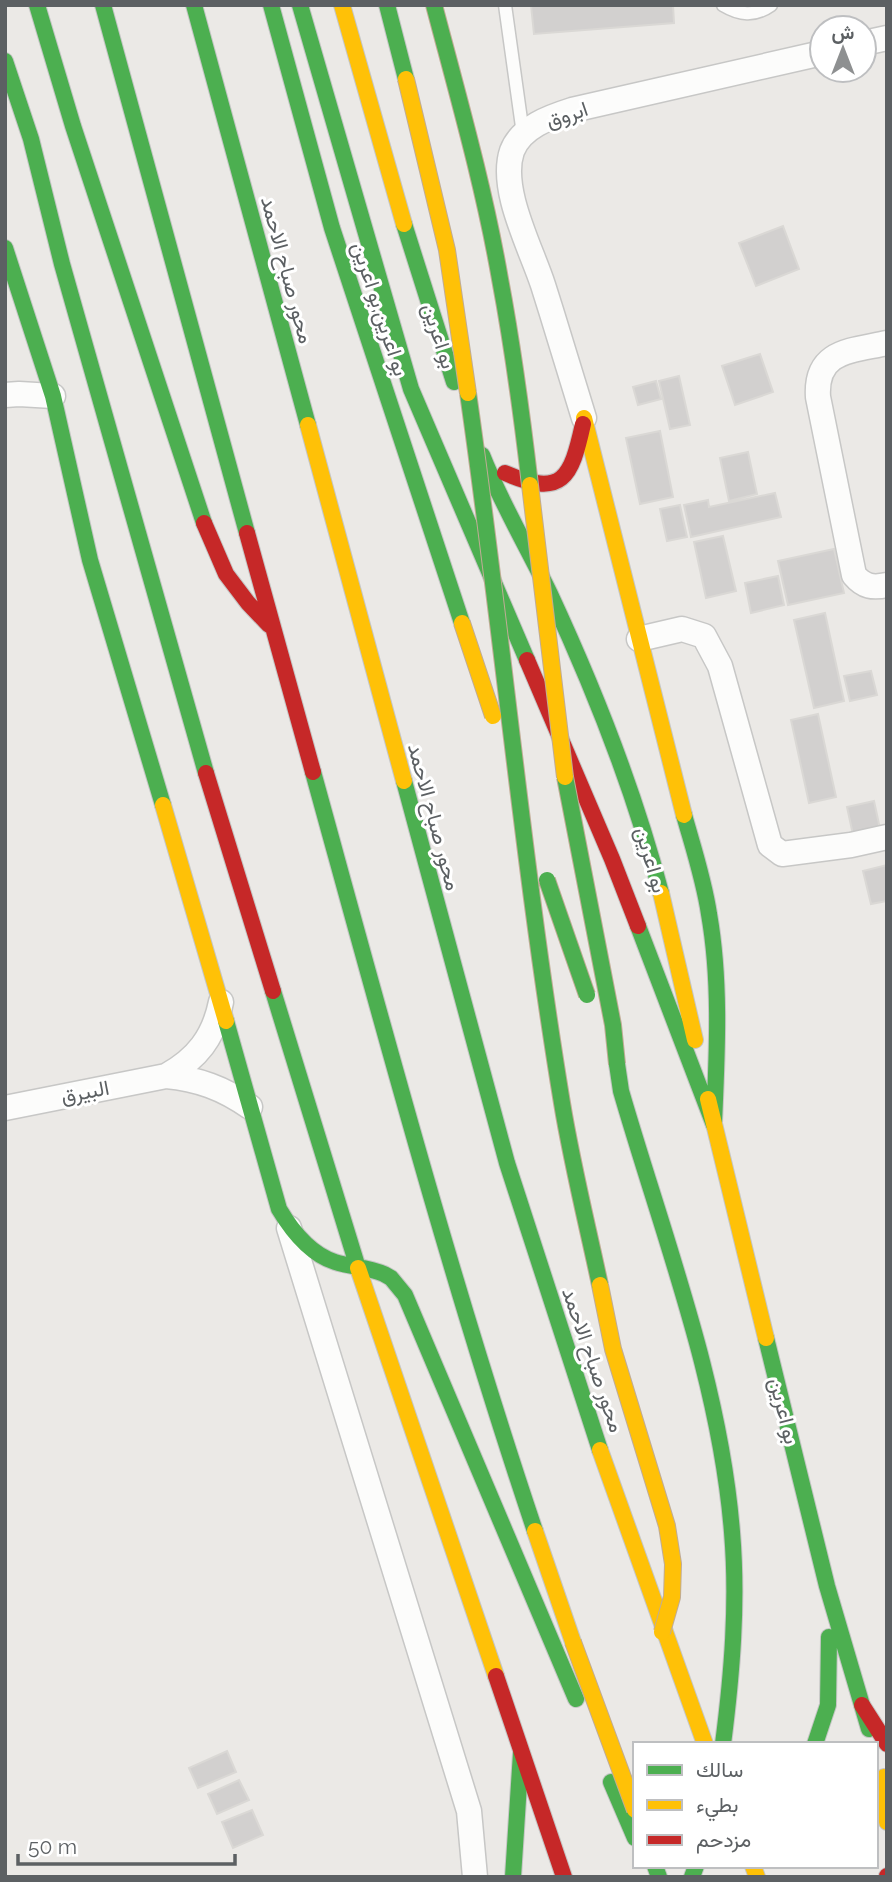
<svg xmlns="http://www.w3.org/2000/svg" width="892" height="1882" viewBox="0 0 892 1882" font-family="Raleway,Vazirmatn,sans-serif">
<rect width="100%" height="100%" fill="#ebe9e6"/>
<path fill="#d2d0cf" stroke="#dad8d5" stroke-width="2" d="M531 5H673L674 23 534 34Z
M783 226 799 269 756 286 739 243Z
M760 354 773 392 735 405 722 366Z
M679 376 690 425 670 429 659 381Z
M656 381 661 399 638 405 633 387Z
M660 431 673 497 640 504 626 438Z
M748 452 757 494 729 501 720 458Z
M775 493 781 517 691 537 684 505 708 500 709 507Z
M680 505 687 537 667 541 660 509Z
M723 536 736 591 706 598 694 542Z
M834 549 844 593 788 605 778 561Z
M778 576 784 605 751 613 745 583Z
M825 613 844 701 814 708 794 620Z
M871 671 877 695 850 701 844 676Z
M818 714 836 797 809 803 791 720Z
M874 801 882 838 855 844 847 807Z
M887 865V901L871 904 863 871Z
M227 1751 236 1772 198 1788 189 1768Z
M239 1780 249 1800 217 1814 208 1794Z
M252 1810 263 1835 233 1848 222 1822Z"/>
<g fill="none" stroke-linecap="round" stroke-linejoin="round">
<g stroke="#c7c7c6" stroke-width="15">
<path id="lane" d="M505 5 523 134
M723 5C740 15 754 17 771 5"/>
</g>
<g stroke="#c7c7c6" stroke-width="27">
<path id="street" d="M864 43 887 38
M887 343C851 351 815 350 818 397L854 575C864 587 873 588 887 585
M5 395 19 394 53 396
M584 418C570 373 557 329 543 285 531 248 499 189 512 151 521 127 550 117 572 110L822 53
M639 639 682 629 704 636 720 666 770 845 782 854 851 845 887 837
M166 1076C198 1079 223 1088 250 1107
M5 1108 166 1076C197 1059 214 1037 221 1002
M289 1228 469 1811 475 1877"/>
</g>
<g stroke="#c5c6c5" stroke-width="18">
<path id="fast" d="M37 5 73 126 204 523
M103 5 247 533
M194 5 308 425
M271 5 332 228 462 623
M300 5 411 389 527 660
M387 5 406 79
M5 61 31 139 62 264 206 773
M404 224 454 382
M5 248 53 396 90 560 163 805
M482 455C501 503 528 548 550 594 595 691 634 789 661 893
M313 772C383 1026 451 1281 535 1531
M404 781 507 1163 600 1450
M684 815C693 847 704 880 709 914 721 982 717 1054 714 1123
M638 926 714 1125
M273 991 358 1268
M226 1021 279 1209C292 1231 310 1254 335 1262 351 1267 368 1267 384 1274L391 1278 405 1295 576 1699
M617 1064 621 1091C663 1236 720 1381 732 1532 738 1603 732 1674 723 1744
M766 1338 827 1586 869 1729
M815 1744 828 1705 829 1637
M611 1782 635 1838
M655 1866 659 1877
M513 1877 521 1753
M692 1877 696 1866"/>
</g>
<g stroke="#c5c6c5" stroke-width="18">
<path id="slow" d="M342 5 404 224
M584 418 684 815
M308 425 404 781
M163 805 226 1021
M661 893 695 1040
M708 1099 766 1338
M358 1268 496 1676
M600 1450 705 1744
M535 1531 573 1642
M884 1777 887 1822
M753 1866 757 1877"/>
</g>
<g stroke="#c5c6c5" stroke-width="18">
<path id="jam" d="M505 473C563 498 571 478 583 424
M204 523 226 574 248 603 269 625
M247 533 313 772
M527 660 612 859 638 926
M206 773 273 991
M496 1676 564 1877
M862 1705 887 1744
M887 1876V1877"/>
</g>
<use href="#lane" stroke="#fcfcfb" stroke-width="12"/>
<use href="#street" stroke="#fcfcfb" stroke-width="24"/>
<use href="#fast" stroke="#4caf50" stroke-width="16"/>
<use href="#slow" stroke="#ffc107" stroke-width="16"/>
<use href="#jam" stroke="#c62828" stroke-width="16"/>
<g stroke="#c0ac96" stroke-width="18" stroke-linecap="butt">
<path id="fast-bridge" d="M434 5C458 96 484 187 500 279 513 348 522 416 530 485
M468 393C502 629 523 867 562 1103 572 1164 587 1224 600 1285
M565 777 613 1025 617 1064
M547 880 587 995"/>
</g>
<g stroke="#c0ac96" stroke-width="18" stroke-linecap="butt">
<path id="slow-bridge" d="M406 79 447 250 468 393
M530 485 565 777
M462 623 493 716
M600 1285 613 1349 667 1526 673 1564 672 1597 662 1632
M573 1642 635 1810"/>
</g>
<use href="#fast-bridge" stroke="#4caf50" stroke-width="16"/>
<use href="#slow-bridge" stroke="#ffc107" stroke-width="16"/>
</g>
<g text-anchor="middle" stroke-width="6" stroke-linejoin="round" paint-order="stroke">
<g font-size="21" fill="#5c6063" stroke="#fff">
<text transform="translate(567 115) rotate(-19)" y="7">ابروق</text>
<text transform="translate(287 270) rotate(75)" y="7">محور صباح الاحمد</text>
<text transform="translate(380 309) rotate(72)" y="7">بو اعرين,بو اعرين</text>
<text transform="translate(439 336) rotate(72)" y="7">بو اعرين</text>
<text transform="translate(434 817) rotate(75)" y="7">محور صباح الاحمد</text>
<text transform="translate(651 860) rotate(74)" y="7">بو اعرين</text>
<text transform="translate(85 1092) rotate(-11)" y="7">البيرق</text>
<text transform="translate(593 1360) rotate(71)" y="7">محور صباح الاحمد</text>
<text transform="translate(784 1411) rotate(76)" y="7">بو اعرين</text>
</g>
</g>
<rect width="892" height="1882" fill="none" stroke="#5c6063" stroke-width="14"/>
<rect x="633" y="1742" width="245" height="126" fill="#ffffff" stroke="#bebfc1" stroke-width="2"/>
<rect x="647" y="1765" width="35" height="10" fill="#4caf50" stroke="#bebfc1" stroke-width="2"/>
<text x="696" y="1777" font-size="21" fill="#5c6063">سالك</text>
<rect x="647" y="1800" width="35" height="10" fill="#ffc107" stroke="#bebfc1" stroke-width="2"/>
<text x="696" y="1812" font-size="21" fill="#5c6063">بطيء</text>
<rect x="647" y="1835" width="35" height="10" fill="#c62828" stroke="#bebfc1" stroke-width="2"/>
<text x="696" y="1847" font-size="21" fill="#5c6063">مزدحم</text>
<g transform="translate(843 49)"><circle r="33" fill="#ffffff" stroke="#bebfc1" stroke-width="2"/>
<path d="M0-5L12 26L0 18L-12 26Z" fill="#8e9091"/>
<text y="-10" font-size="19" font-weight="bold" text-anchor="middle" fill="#5c6063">ش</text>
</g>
<path d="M18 1854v10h217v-10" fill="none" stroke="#5c6063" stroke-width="3.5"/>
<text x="28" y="1854" font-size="21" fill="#5c6063" stroke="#ffffff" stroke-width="5" paint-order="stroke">50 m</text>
</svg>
